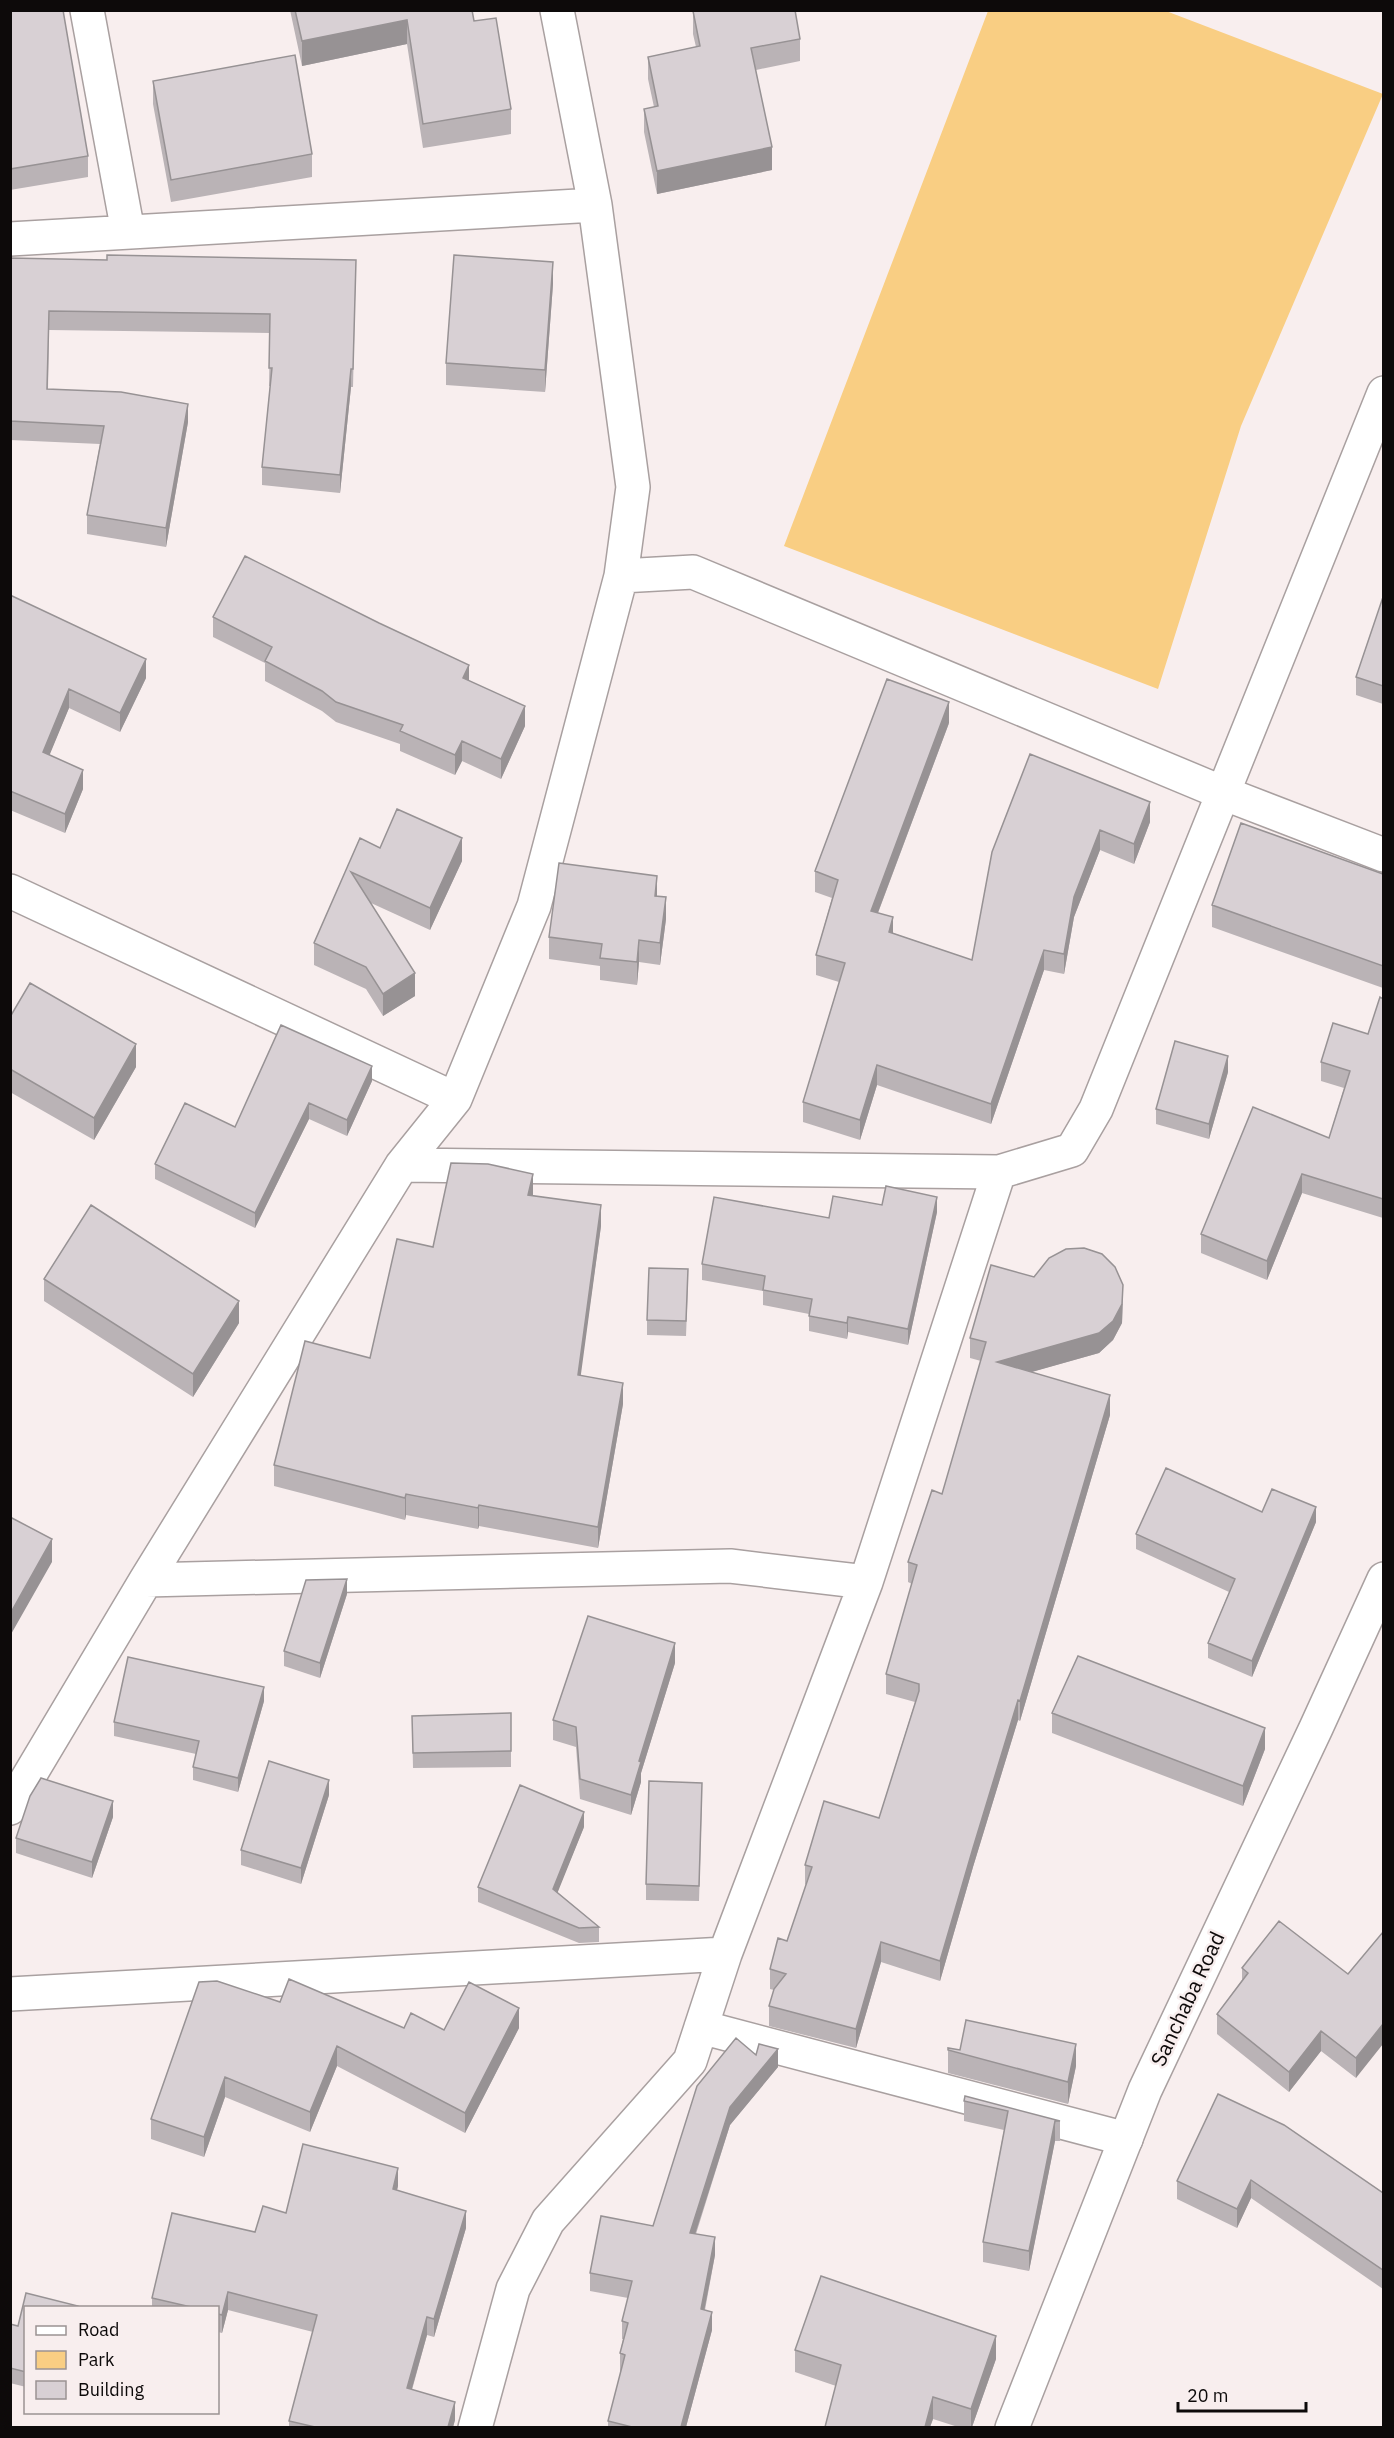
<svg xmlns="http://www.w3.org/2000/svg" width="1394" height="2438" viewBox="0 0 1394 2438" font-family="'IBM Plex Sans',sans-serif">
<rect width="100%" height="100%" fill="#f8eeee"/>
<path fill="#f9ce83" d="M988 11H1166L1383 94 1241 426 1158 689 784 546Z"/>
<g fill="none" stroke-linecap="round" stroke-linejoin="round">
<g stroke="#a9a0a0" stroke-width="36">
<path id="street" d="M87 10 128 232
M10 239 595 205
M621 576 693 572 1223 793 1384 855
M10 891 455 1099
M402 1165 999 1172 1072 1150 1096 1109 1384 393
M146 1580 730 1566 866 1582
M10 1808 146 1580 402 1165 455 1099 534 906 621 576 633 487 595 205 557 10
M10 1994 725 1954
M701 2027 1126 2139
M475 2428 513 2289 548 2221 690 2061 725 1954 866 1582 999 1172"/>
</g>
<g stroke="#a9a0a0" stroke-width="36">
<path id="secondary" d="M1012 2428 1145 2090 1316 1728 1384 1579"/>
</g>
<use href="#street" stroke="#fff" stroke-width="33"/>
<use href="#secondary" stroke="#fff" stroke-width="33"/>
</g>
<path fill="#bab3b6" d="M10 10 88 156V177L10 190Z
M290 10H472L474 21 511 109V134L423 148 407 44 302 66Z
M693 11 800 39V61L756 70 772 170 657 194 644 132V109L654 107 648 79V57L696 47 693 34Z
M153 81 312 154V177L171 202 153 104Z
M10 258 107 260H356L353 387H351L340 493 262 485V467L270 386H269L270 333 49 330 48 389 188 422 166 547 87 534V515L100 444 10 440Z
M553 284 545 392 446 385V363Z
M10 595 146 678 120 732 69 708 49 755 83 789 65 833 10 810Z
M1383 597V704L1356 695V677Z
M213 617 469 681 525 726 501 779 462 761 455 775 400 751V744L336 722 322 711 265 681V663L213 637Z
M949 723 878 913 893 933 972 960 1030 754 1150 822 1134 864 1100 850 1074 917 1064 974 1044 970 991 1124 877 1085 860 1140 803 1122V1102L839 982 816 975V955L832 898 815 892V871Z
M360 838 380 848 462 861 430 930 371 903 415 996 383 1016 366 989 314 965V943Z
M1383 874V988L1212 927V905Z
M657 896 666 919 660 965 639 962 637 985 600 980V966L549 959V937Z
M1383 999V1218L1302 1193 1267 1280 1201 1253V1234L1329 1138 1344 1088 1321 1081V1062L1368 1034Z
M10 1017 136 1067 94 1140 10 1092Z
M1228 1072 1209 1139 1156 1124V1109Z
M372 1081 347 1136 309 1119 255 1228 155 1179V1164L235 1127Z
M533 1196 601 1226 580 1375 623 1404 598 1548 479 1526 478 1529 406 1515 405 1520 274 1486V1465L370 1358 433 1247Z
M882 1205 937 1212 908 1345 848 1332 847 1339 809 1331V1314L763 1305V1291L702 1280V1264L829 1218Z
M44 1279 239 1323 193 1397 44 1301Z
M688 1284 686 1336 647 1335V1320Z
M1123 1304 1122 1323 1113 1340 1099 1353 1031 1372 1110 1415 1020 1721 1018 1720 973 1867 940 1981 881 1962 856 2048 769 2026V2006L774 1990 770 1989V1969L787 1941 806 1885 805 1884V1865L879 1818 915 1702 886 1694V1674L912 1584 908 1582V1562L942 1494 981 1361 970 1358V1338Z
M1262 1512 1316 1522 1252 1677 1208 1658V1643L1229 1592 1136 1549V1534Z
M347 1594 320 1678 284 1666V1651Z
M675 1663 641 1773V1782L631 1815 580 1799 576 1747 553 1740V1720Z
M264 1701 238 1792 193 1780V1767L196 1754 114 1736V1722Z
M511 1713V1767L413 1768 412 1716Z
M1052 1713 1265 1749 1243 1806 1052 1733Z
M329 1795 301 1884 241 1865V1850Z
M702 1798 699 1901 646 1900V1884Z
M113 1817 92 1878 16 1853V1838Z
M584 1827 557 1892 599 1927V1942L579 1943 478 1902V1887Z
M1383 1932 1356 2078 1321 2051 1289 2092 1217 2034V2014L1242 1980V1968L1348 1974Z
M280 2002 404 2028 444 2030 519 2028 465 2133 337 2066 310 2132 225 2097 204 2157 151 2139V2119Z
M948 2050 1076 2066 1068 2104 948 2073Z
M756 2055 778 2067 730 2125 696 2234 715 2255 705 2310 712 2330 686 2427H608V2421L621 2372 620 2371V2353L623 2339H622V2321L628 2298 590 2291V2273L653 2226Z
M1218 2094 1383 2193V2289L1251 2198 1237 2228 1177 2199V2181Z
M964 2101 1060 2121V2141H1055L1029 2271 983 2262V2242L1004 2130 964 2121Z
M398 2186 397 2190 466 2228 434 2337 427 2335 412 2390 455 2420 453 2427H289V2421L313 2332 228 2310 222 2333 218 2332V2307H152V2298L286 2213Z
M26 2307V2387L10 2383V2324L18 2326Z
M795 2350 996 2359 972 2427H958L933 2419 930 2427H825L836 2386 795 2372Z"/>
<path fill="#979294" d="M407 20V44L302 66V41Z
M772 147V170L657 194V171Z
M553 262V284L545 392V370Z
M351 369V387L340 493V475Z
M188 404V422L166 547V528Z
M146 659V678L120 732V713Z
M469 665V685L463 678Z
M69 689V708L43 771V752Z
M949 702V723L871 931V911Z
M525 706V726L501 779V759Z
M462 741V761L455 775V755Z
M83 770V789L65 833V814Z
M1150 802V822L1134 864V844Z
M1100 830V850L1074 917 1064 974V954L1074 897Z
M462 838V861L430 930V908Z
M657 876V898L655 896Z
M666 897V919L660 965V943Z
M893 917V938L889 932Z
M639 940V962L637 985V962Z
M1044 950V970L991 1124V1104Z
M415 973V996L383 1016V994Z
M136 1044V1067L94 1140V1118Z
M1228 1056V1072L1209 1139V1124Z
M877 1065V1085L860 1140V1120Z
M372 1066V1081L347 1136V1120Z
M309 1103V1119L255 1228V1213Z
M533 1174V1195L528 1216V1195Z
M1302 1174V1193L1267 1280V1261Z
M937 1197V1212L908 1345V1329Z
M601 1205V1226L578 1396V1375Z
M1123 1285 1122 1323 1113 1340 1099 1353 997 1382V1362Z
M239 1301V1323L193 1397V1374Z
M848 1317V1332L847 1339V1323Z
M623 1383V1404L598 1548V1527Z
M1110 1395V1415L1020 1721V1701Z
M406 1494V1515L405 1520V1498Z
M479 1505V1526L478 1529V1508Z
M1316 1507V1522L1252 1677V1661Z
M52 1539V1562L10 1636V1614Z
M347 1579V1594L320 1678V1663Z
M675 1643V1663L641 1773V1782L631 1815V1795L639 1761Z
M264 1687V1701L238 1792V1778Z
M1018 1700V1720L973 1867 940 1981V1961L973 1848Z
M1265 1728V1749L1243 1806V1786Z
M329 1780V1795L301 1884V1868Z
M113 1801V1817L92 1878V1862Z
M584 1812V1827L553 1904V1889Z
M881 1942V1962L856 2048V2029Z
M519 2008V2028L465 2133V2113Z
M1383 2024V2044L1356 2078V2058Z
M1321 2031V2051L1289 2092V2072Z
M1076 2044V2066L1068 2104V2082Z
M337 2046V2066L310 2132V2112Z
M778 2049V2067L730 2125 690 2250V2233L730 2107Z
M225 2077V2097L204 2157V2137Z
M1055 2121V2141L1029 2271V2251Z
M398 2168V2186L393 2206V2189Z
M1251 2180V2198L1237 2228V2209Z
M466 2211V2228L434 2337V2319Z
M715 2237V2255L701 2327V2309Z
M228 2292V2310L222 2333V2315Z
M712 2312V2330L686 2427H681Z
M427 2317V2335L407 2406V2388Z
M996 2336V2359L972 2427H971V2409Z
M933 2397V2419L930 2427H925Z
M455 2402V2420L453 2427H448Z"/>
<path fill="#d8d0d4" stroke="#979294" stroke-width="1.5" d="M10 10H63L88 156 10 169Z
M295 10H472L474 21 496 18 511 109 423 124 407 20 302 41Z
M697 10H795L800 39 751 48 772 147 657 171 644 109 658 106 648 57 700 46 693 11Z
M295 55 312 154 171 180 153 81Z
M107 255 356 260 353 369H351L340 475 262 467 272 368H269L270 314 49 311 47 389 121 392 188 404 166 528 87 515 104 426 10 421V258L107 260Z
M454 255 553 262 545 370 446 363Z
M245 556 379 623 469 665 463 678 525 706 501 759 462 741 455 755 400 731 403 725 336 702 322 691 265 661 272 647 213 617Z
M10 595 146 659 120 713 69 689 43 752 83 770 65 814 10 791Z
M1383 597V686L1356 677Z
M887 679 949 702 871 911 893 917 889 932 972 960 992 852 1030 754 1150 802 1134 844 1100 830 1074 897 1064 954 1044 950 991 1104 877 1065 860 1120 803 1102 845 963 816 955 838 880 815 871Z
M397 809 462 838 430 908 351 872 415 973 383 994 366 967 314 943 360 838 380 848Z
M1241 823 1383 874V966L1212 905Z
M559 863 657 876 655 896 666 897 660 943 639 940 637 962 600 958 602 944 549 937Z
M30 983 136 1044 94 1118 10 1069V1017Z
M1380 997 1383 999V1199L1302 1174 1267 1261 1201 1234 1253 1107 1329 1138 1350 1071 1321 1062 1333 1023 1368 1034Z
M281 1025 372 1066 347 1120 309 1103 255 1213 155 1164 185 1103 235 1127Z
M1175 1041 1228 1056 1209 1124 1156 1109Z
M451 1163 488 1164 533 1174 528 1195 601 1205 578 1375 623 1383 598 1527 479 1505 478 1508 406 1494 405 1498 274 1465 305 1341 370 1358 397 1239 433 1247Z
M886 1186 937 1197 908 1329 848 1317 847 1323 809 1316 812 1299 763 1290 765 1276 702 1264 714 1197 829 1218 833 1196 882 1205Z
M91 1205 239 1301 193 1374 44 1279Z
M1084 1248 1102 1254 1115 1267 1123 1285 1122 1304 1113 1321 1099 1333 997 1362 1110 1395 1020 1701 1018 1700 973 1848 940 1961 881 1942 856 2029 769 2006 774 1989 786 1974 770 1969 778 1938 787 1941 812 1867 805 1865 824 1801 879 1818 919 1691V1684L886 1674 917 1565 908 1562 932 1490 942 1494 986 1342 970 1338 991 1265 1034 1277 1049 1258 1066 1249Z
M649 1268 688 1269 686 1321 647 1320Z
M1166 1468 1262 1512 1272 1489 1316 1507 1252 1661 1208 1643 1235 1579 1136 1534Z
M10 1517 52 1539 10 1614Z
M347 1579 320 1663 284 1651 306 1580Z
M588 1616 675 1643 639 1761 641 1762 631 1795 580 1779 576 1727 553 1720Z
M1078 1656 1265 1728 1243 1786 1052 1713Z
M128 1657 264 1687 238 1778 193 1767 199 1741 114 1722Z
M511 1713V1751L413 1753 412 1716Z
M269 1761 329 1780 301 1868 241 1850Z
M41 1778 113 1801 92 1862 16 1838 30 1796Z
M649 1781 702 1783 699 1886 646 1884Z
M520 1785 584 1812 553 1889 599 1927 579 1928 478 1887Z
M1279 1921 1348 1974 1383 1932V2024L1356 2058 1321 2031 1289 2072 1217 2014 1248 1973 1242 1968Z
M289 1979 404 2028 411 2013 444 2030 469 1982 519 2008 465 2113 337 2046 310 2112 225 2077 204 2137 151 2119 199 1982 217 1981 280 2002Z
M966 2020 1076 2044 1068 2082 948 2050V2048L960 2050Z
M736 2038 756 2055 759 2044 778 2049 730 2107 690 2233 715 2237 701 2309 712 2312 681 2427H632L608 2421 625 2355 620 2353 628 2323 622 2321 632 2281 590 2273 601 2216 653 2226 697 2086Z
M1218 2094 1284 2125 1383 2193V2270L1251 2180 1237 2209 1177 2181Z
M965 2096 1060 2121H1055L1029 2251 983 2242 1008 2111 964 2101Z
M303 2144 398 2168 393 2189 466 2211 434 2319 427 2317 407 2388 455 2402 448 2427H315L289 2421 317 2315 228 2292 222 2315 218 2314V2307H191L152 2298 172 2213 255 2232 263 2206 286 2213Z
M821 2276 996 2336 971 2409 933 2397 925 2427H825L841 2365 795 2350Z
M26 2293 78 2306V2307H26V2372L10 2368V2324L18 2326Z"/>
<g text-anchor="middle" stroke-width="5" stroke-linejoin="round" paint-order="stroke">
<g font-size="21" fill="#0d0a0a" stroke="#f8eeee">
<text transform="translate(1188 1999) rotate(-65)" y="7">Sanchaba Road</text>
</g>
</g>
<rect width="1394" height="2438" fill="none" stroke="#0d0a0a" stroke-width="24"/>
<rect x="24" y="2306" width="195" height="108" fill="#f8eeee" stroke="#9a9393" stroke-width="1.5"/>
<rect x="36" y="2326" width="30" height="9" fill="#ffffff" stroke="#9a9393" stroke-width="1.5"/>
<text x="78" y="2336" font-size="18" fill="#0d0a0a">Road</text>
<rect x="36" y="2351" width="30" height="18" fill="#f9ce83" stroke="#9a9393" stroke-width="1.5"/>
<text x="78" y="2366" font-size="18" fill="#0d0a0a">Park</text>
<rect x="36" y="2381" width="30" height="18" fill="#d8d0d4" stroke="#9a9393" stroke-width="1.5"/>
<text x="78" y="2396" font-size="18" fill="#0d0a0a">Building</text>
<path d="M1178 2402v9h128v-9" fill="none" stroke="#0d0a0a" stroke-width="3"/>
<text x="1187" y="2402" font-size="18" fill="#0d0a0a" stroke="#f8eeee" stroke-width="4.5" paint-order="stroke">20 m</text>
</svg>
